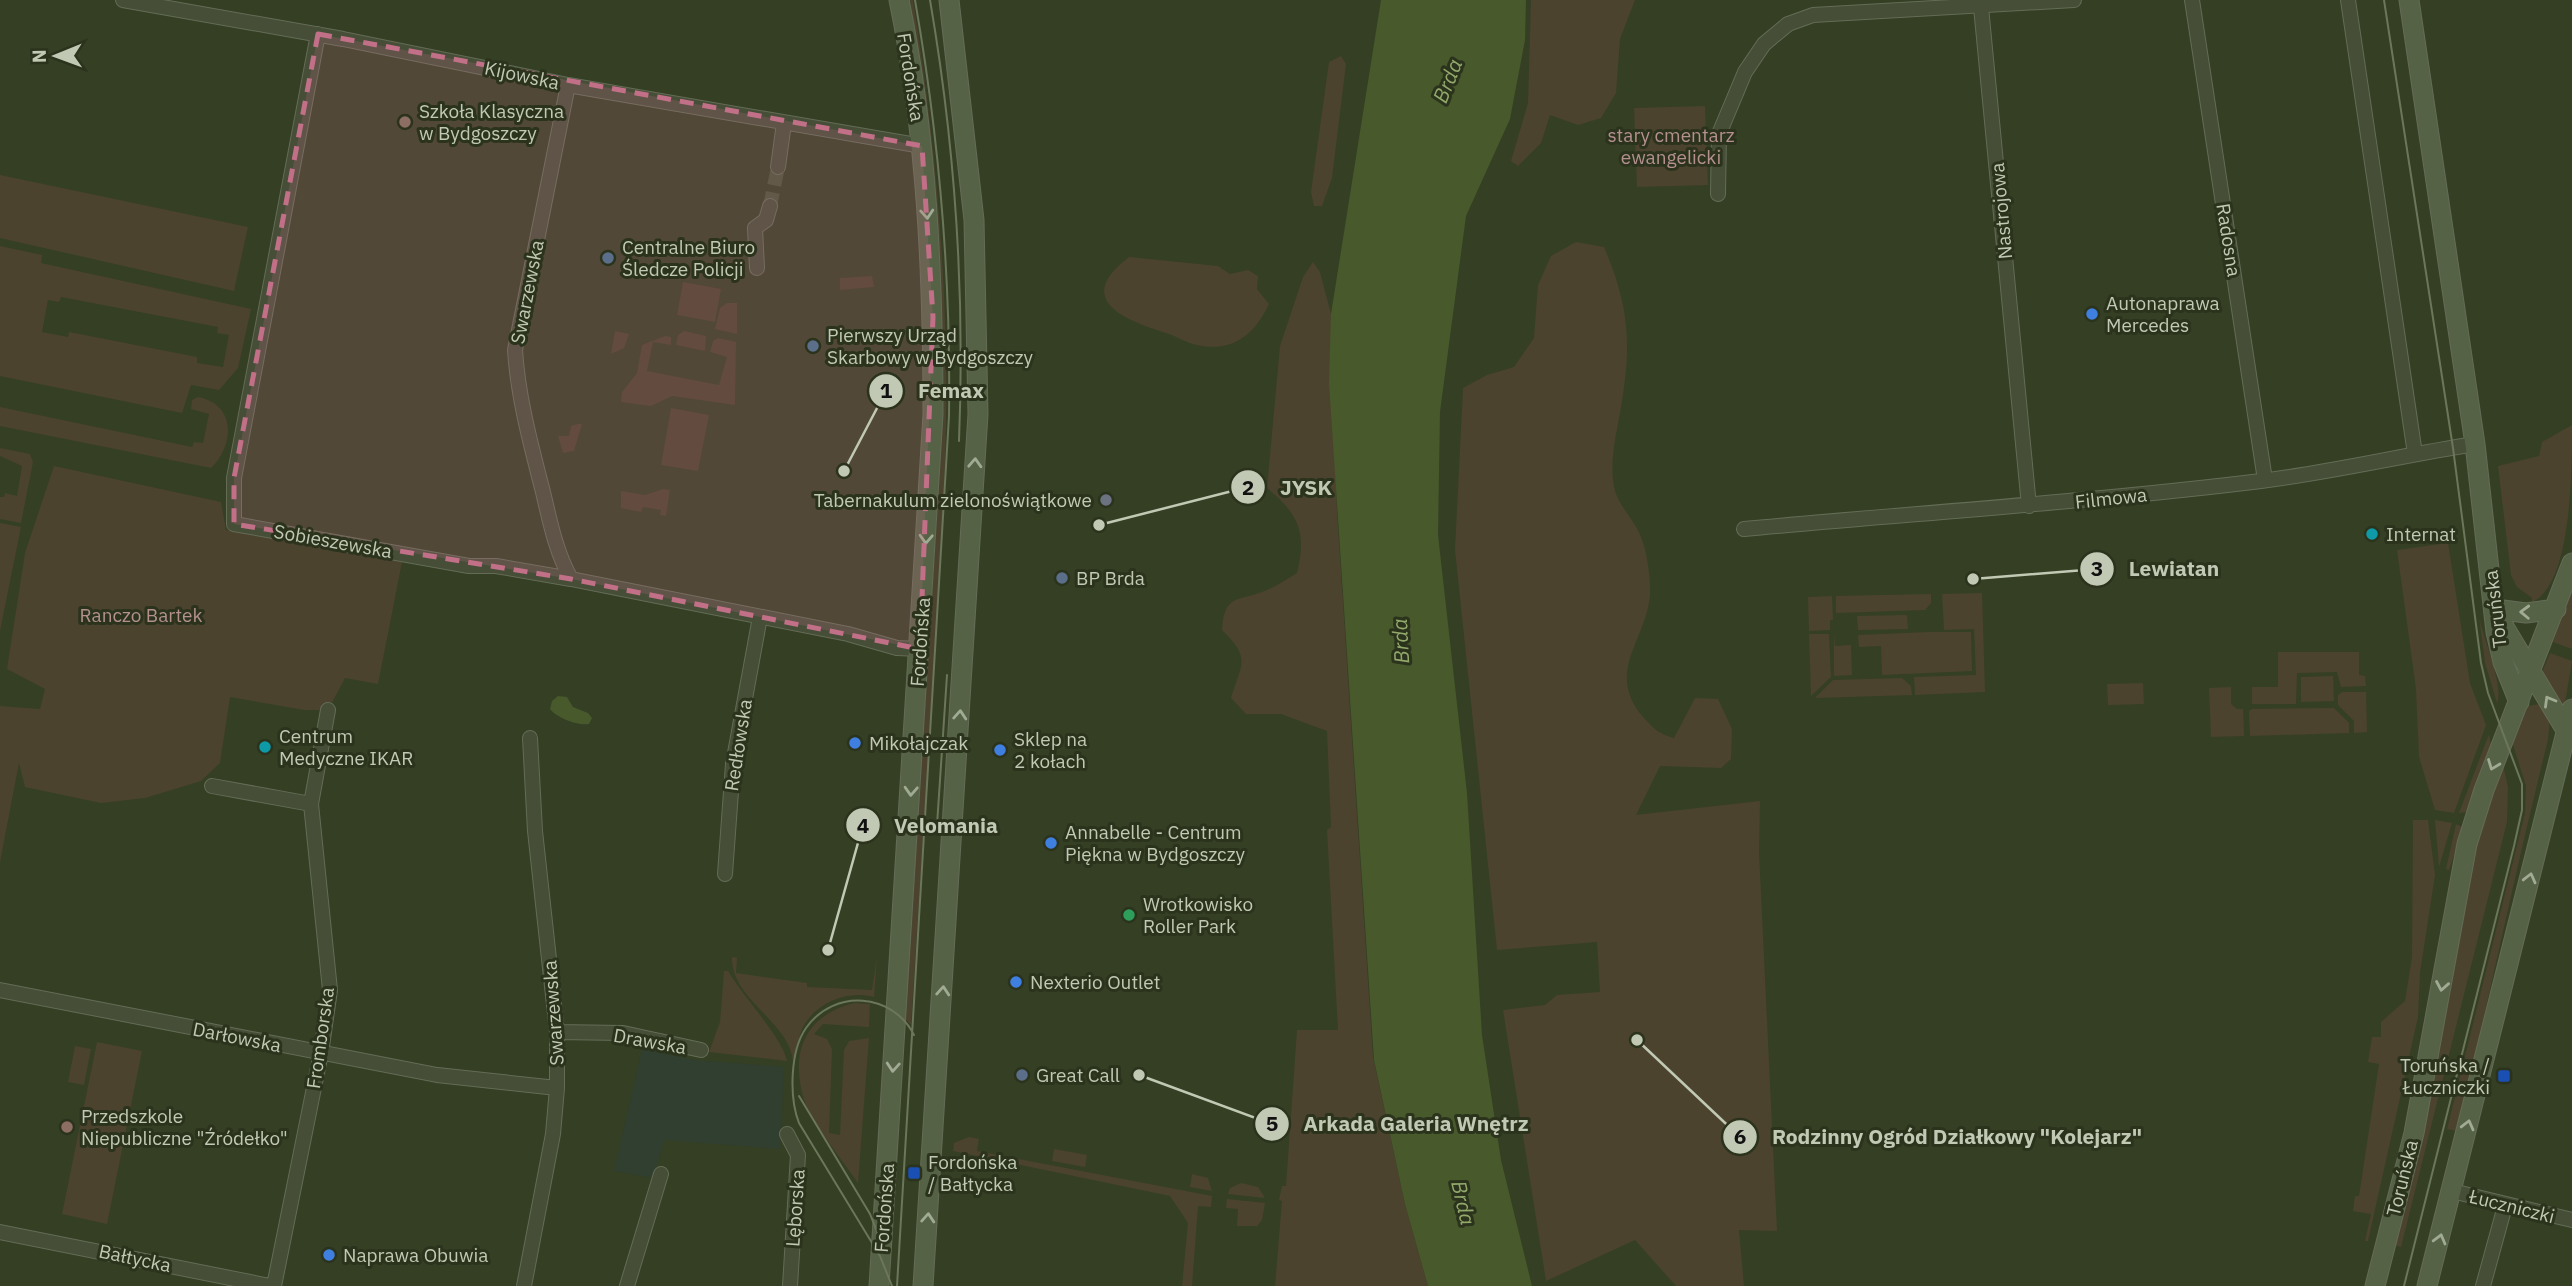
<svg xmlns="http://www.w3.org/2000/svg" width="2572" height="1286" viewBox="0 0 2572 1286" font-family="'IBM Plex Sans',sans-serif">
<rect width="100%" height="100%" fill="#353f24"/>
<path fill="#313f30" d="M642 1049 694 1060 784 1067 780 1149 664 1140 653 1178 614 1171Z"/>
<path fill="#4b432e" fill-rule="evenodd" d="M910 0H913C932 119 944 238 946 358 948 452 941 546 936 639 928 768 919 896 911 1025L905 1019 937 516 942 383 936 194Z
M1531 0H1635L1620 39 1616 93 1601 118 1578 125 1550 115 1541 143 1518 166 1511 161 1528 103Z
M1341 56 1346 64 1332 178 1322 206H1314L1311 192 1329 62Z
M1705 106 1708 185 1637 187 1634 108Z
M0 175 248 227 234 291 0 238Z
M1576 242 1604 247C1629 305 1632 344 1621 407 1617 433 1608 463 1615 491 1620 507 1635 521 1641 537 1647 551 1651 580 1650 595 1646 642 1604 672 1644 718 1654 729 1659 734 1674 738L1695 698 1718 699 1732 729 1731 759 1721 768 1660 766 1636 815 1760 801 1759 852 1777 1231 1739 1230 1744 1286H1676L1635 1240 1546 1281 1503 1010 1545 1005 1557 995 1600 992 1597 942 1497 950 1455 550 1463 388 1487 375 1514 367 1534 338 1538 285 1551 256Z
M0 246 42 255 41 263 251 309 238 368 219 390 191 385 182 413 0 376ZM61 297 218 327 217 333 229 335 223 367 197 363V357L69 332 68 337 42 332 48 300 59 302Z
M1129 257 1218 266 1230 274 1248 270 1258 276 1257 289 1269 304C1255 334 1233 353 1197 345 1186 343 1176 336 1166 333 1123 320 1073 299 1129 257Z
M1313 262 1320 272 1331 314 1337 512 1373 1057 1405 1204 1428 1286H1275L1282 1201 1279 1200 1282 1186H1286L1297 1030H1338L1327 830 1331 827 1327 731 1281 714H1246L1231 698C1241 664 1252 659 1222 630 1224 592 1240 602 1267 590 1277 586 1287 579 1297 573 1307 533 1299 514 1267 488L1280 346 1303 277Z
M872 276 874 287 840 290V278Z
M683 282 721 289 715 322 677 315Z
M727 303H737V334L715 329 720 308Z
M615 331 629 334 624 348 611 354Z
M684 331 706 336 705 351 676 345 678 335Z
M665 336 671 337V345L653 342 647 371 719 385 727 357 710 352 713 341 718 338 736 342 735 405 672 396 651 406 621 402 622 392 637 373 642 345Z
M198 397C236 404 235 445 211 468L0 426V407L192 447 194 442 203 443 209 414 191 409 192 400Z
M671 408 709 415 698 471 661 465Z
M578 424H582L574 451 563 453 558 436H569L571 426Z
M2572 425C2572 470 2572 585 2532 602V598L2517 587 2511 575 2498 466 2539 456 2542 442Z
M0 448 30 454 33 462 21 523 0 519V497H4L5 493 17 496 22 466 0 456Z
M54 466 221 502 226 530 402 562 378 684 345 678 328 710H304L230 697 220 763 201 781 145 798 101 803 25 787 19 763 0 862V706L40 709 45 689 7 669 25 553Z
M663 489 670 490 666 516 660 515 661 510 643 507 641 512 621 508V491L645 495Z
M0 523 21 527 0 631Z
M2448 543 2470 683 2486 725 2454 813 2435 810 2419 757 2416 689 2397 550Z
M2572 588V649L2553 642Z
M1982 593 1985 692 1915 695 1914 677 1976 675 1974 629 1944 630 1942 594Z
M1931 594V603L1925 610 1836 613V596Z
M1832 596 1833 620H1830V630L1809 631 1808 597Z
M1907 615 1908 629 1858 630 1857 616Z
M2479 616C2483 639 2504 684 2497 703L2485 663Z
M1929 632H1971L1972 671 1882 675 1881 646 1859 647 1858 635Z
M1834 633 1835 646 1851 645 1852 675 1834 676Z
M1809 634H1829L1831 677 1811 696Z
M2278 652H2359V675L2365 676 2366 686 2341 687 2337 672 2297 673 2296 704H2252V687H2278Z
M2550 653 2572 661 2564 709 2541 675Z
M2333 676 2334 701 2301 702V677Z
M1902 678 1911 686 1912 695 1815 698 1833 680Z
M2143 683 2144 704 2108 705 2107 684Z
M2231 687V704L2237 709H2243L2244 736 2211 737 2209 688Z
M2342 692H2366L2367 732 2354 733V721L2338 705V695Z
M2539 704 2550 718 2548 740C2515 870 2489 1001 2457 1131L2447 1129 2525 813 2526 786 2512 742 2526 710 2529 706Z
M2334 708 2349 723V733L2250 736 2249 711 2252 709Z
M2489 734 2491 746 2468 812 2459 813Z
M2503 765 2508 787 2507 822 2401 1247 2394 1245 2432 1092 2468 880 2477 842Z
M2413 820H2428L2435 875 2420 973 2418 1017 2368 1241H2365L2371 1214 2353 1211 2355 1196H2359L2379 1064 2368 1062 2372 1037H2381V1022L2405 1001 2412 957Z
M2435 820 2452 823 2439 867Z
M2456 824 2462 827V832L2449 870 2446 869Z
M732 957 737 958 736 973 807 983V987L872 990 877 957 874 997C846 990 815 1003 802 1029 798 1039 797 1053 793 1061 789 1021 731 1000 732 957Z
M724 971H728C742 995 784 1040 787 1061L709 1052 720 1022Z
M854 1003 870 1004 869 1027 823 1024 814 1034 827 1039 832 1049 829 1133 840 1135 844 1050 849 1041 869 1038 858 1183C844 1162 811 1122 804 1100 790 1053 804 1016 854 1003Z
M97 1042 142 1051 107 1224 62 1214Z
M75 1046 91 1049 84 1085 68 1082Z
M969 1137 979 1139 977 1151 1212 1196 1211 1207 1198 1206 1192 1286H1182L1188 1223 1170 1196 953 1151 954 1143Z
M1054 1149 1087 1155 1085 1167 1052 1161Z
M1192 1174 1208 1178 1212 1191 1190 1187Z
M1241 1183 1258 1187 1265 1198 1228 1194 1230 1188Z
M1227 1199 1265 1203 1262 1220 1257 1226H1237L1238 1209 1226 1208Z"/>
<path fill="#48592c" d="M1381 0H1526L1525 40 1510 119 1466 216 1440 412 1438 535 1467 793 1482 1035 1501 1160 1532 1286H1428L1405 1204 1374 1060 1329 383 1331 314Z
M558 696 567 697 573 707 588 713 592 718 589 724C578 726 557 718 550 709L552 701Z"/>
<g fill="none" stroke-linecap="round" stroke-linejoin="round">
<path stroke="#4a543a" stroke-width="14" stroke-dasharray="14 7" stroke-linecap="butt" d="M770 206 778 167"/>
<g stroke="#646c56" stroke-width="16">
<path id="street" d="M123 0 343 39 568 85 922 146
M2192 0 2265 480
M2348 0 2415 454
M1981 7 2029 506
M318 34 234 478V524L469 566H496L571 579 848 634 897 648 920 649
M568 85 515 350C518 398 531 445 543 492 550 522 556 552 571 579
M778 167 784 123
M1718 194 1719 134 1745 72 1764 44 1788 24 1813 15 2074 0
M757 268 755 228 766 220 770 206
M1744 529C1917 513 2089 502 2261 481 2333 472 2404 455 2475 444
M212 786 311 804 330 990 321 1053 274 1286
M311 804 328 710
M725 874 733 764 760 617
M0 990 437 1075 557 1088
M557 1032 623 1033 701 1050
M787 1134 798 1155 790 1286
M2452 1191 2572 1220
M0 1232 270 1286
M524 1286 553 1134 557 1088V1032L535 831 530 738
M627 1286 661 1174
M2483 1286 2505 1206"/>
</g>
<g stroke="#646c56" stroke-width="21">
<path id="secondary" d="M2409 0 2475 444 2496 632 2503 662 2519 702
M2495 609 2526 613 2556 609
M2498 617 2566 730
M879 1286 933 414C933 275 927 136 899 0
M923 1286 978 414 974 220 949 0
M2375 1286 2414 1133 2467 844 2484 790 2572 563
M2427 1286 2572 709"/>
</g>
<use href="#street" stroke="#464e38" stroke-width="14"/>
<use href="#secondary" stroke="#566246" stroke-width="19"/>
<path stroke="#6b765a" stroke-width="2" d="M930 0C955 145 965 293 959 441
M2384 0 2453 448 2481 663 2488 693 2522 784V810L2514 846 2404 1286
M937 825 947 675
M799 1096 870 1214 885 1252
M892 1286 880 1256 799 1123C789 1097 790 1051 806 1028 834 988 893 993 914 1035
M897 1286 949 416C951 277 939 137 915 0"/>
</g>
<defs><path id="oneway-chevron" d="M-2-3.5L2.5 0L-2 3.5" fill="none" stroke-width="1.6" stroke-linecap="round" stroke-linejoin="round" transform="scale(1.75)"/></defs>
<g stroke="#a1aa93">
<use href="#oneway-chevron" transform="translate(927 214) rotate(86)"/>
<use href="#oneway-chevron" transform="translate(975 463) rotate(-87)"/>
<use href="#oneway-chevron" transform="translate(926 539) rotate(93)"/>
<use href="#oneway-chevron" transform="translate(2525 612) rotate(-178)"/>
<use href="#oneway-chevron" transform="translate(2549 701) rotate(-120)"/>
<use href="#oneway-chevron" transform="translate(960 715) rotate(-86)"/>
<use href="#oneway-chevron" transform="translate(2493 765) rotate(111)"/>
<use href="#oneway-chevron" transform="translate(911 791) rotate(93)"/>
<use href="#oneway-chevron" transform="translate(2530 878) rotate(-76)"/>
<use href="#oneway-chevron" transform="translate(2442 986) rotate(100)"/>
<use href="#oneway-chevron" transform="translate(943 991) rotate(-86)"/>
<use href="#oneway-chevron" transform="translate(893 1067) rotate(94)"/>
<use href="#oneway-chevron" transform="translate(2468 1125) rotate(-76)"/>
<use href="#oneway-chevron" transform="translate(928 1218) rotate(-86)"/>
<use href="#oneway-chevron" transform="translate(2440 1239) rotate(-75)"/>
</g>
<path fill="#c27088" fill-opacity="0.2" stroke="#c27088" stroke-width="5" stroke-dasharray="14 9" stroke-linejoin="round" d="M318 34 922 146 933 317 920 649 571 579 234 524V478Z"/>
<g fill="#8d6e63" stroke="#2b331d" stroke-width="2.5">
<circle cx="405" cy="122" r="7"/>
<circle cx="67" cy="1127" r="7"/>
</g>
<g fill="#5c6f8a" stroke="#2b331d" stroke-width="2.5">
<circle cx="608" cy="258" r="7"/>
<circle cx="813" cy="346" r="7"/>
<circle cx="1062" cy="578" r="7"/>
<circle cx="1022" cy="1075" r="7"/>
</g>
<g fill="#3f7fe0" stroke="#2b331d" stroke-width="2.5">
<circle cx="2092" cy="314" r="7"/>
<circle cx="855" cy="743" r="7"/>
<circle cx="1000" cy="750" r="7"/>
<circle cx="1051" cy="843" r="7"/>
<circle cx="1016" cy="982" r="7"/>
<circle cx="329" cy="1255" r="7"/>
</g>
<circle fill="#6b7280" stroke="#2b331d" stroke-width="2.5" cx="1106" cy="500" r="7"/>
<g fill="#0f9aa8" stroke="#2b331d" stroke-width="2.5">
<circle cx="2372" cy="534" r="7"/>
<circle cx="265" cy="747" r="7"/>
</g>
<circle fill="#2e9e5b" stroke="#2b331d" stroke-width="2.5" cx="1129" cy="915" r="7"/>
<g fill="#1a4fb4" stroke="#2b331d" stroke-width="2.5">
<rect x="2497" y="1069" width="14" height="14" rx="3.5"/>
<rect x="907" y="1166" width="14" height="14" rx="3.5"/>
</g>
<g text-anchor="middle" stroke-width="6" stroke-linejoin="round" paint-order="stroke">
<g font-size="19" fill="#c1c9b4" stroke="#2b331d">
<text transform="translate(522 75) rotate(12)" y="7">Kijowska</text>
<text transform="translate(911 77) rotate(81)" y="7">Fordońska</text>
<text transform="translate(2001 211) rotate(-95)" y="7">Nastrojowa</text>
<text transform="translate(2229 240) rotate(81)" y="7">Radosna</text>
<text transform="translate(527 292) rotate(-79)" y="7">Swarzewska</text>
<text transform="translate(2111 498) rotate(-6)" y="7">Filmowa</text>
<text transform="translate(333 541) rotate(10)" y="7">Sobieszewska</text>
<text transform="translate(2495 609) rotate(-97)" y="7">Toruńska</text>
<text transform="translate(920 642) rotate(-86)" y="7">Fordońska</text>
<text transform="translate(738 745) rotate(-81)" y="7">Redłowska</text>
<text transform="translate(553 1013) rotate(-94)" y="7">Swarzewska</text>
<text transform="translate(237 1037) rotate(11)" y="7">Darłowska</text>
<text transform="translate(320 1038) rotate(-82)" y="7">Fromborska</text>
<text transform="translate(650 1041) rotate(10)" y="7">Drawska</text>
<text transform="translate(2402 1178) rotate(-76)" y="7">Toruńska</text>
<text transform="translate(2512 1206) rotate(14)" y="7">Łuczniczki</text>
<text transform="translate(795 1208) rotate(-86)" y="7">Lęborska</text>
<text transform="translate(884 1208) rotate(-86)" y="7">Fordońska</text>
<text transform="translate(135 1258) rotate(12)" y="7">Bałtycka</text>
</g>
<g font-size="19" fill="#c1c9b4" stroke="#2b331d" text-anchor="start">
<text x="419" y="118">Szkoła Klasyczna<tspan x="419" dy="22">w Bydgoszczy</tspan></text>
<text x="622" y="254">Centralne Biuro<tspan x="622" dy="22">Śledcze Policji</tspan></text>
<text x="2106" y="310">Autonaprawa<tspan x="2106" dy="22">Mercedes</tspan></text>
<text x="827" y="342">Pierwszy Urząd<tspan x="827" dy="22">Skarbowy w Bydgoszczy</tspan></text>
<text x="1092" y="507" text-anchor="end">Tabernakulum zielonoświątkowe</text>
<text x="2386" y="541">Internat</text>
<text x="1076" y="585">BP Brda</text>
<text x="279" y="743">Centrum<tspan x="279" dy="22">Medyczne IKAR</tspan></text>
<text x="1014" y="746">Sklep na<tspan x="1014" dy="22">2 kołach</tspan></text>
<text x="869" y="750">Mikołajczak</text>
<text x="1065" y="839">Annabelle - Centrum<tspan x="1065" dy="22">Piękna w Bydgoszczy</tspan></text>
<text x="1143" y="911">Wrotkowisko<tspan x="1143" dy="22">Roller Park</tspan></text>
<text x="1030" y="989">Nexterio Outlet</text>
<text x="2490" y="1072" text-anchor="end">Toruńska /<tspan x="2490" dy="22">Łuczniczki</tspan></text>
<text x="1036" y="1082">Great Call</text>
<text x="81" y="1123">Przedszkole<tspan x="81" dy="22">Niepubliczne "Źródełko"</tspan></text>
<text x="928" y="1169">Fordońska<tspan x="928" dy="22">/ Bałtycka</tspan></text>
<text x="343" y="1262">Naprawa Obuwia</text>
</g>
<g font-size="19" fill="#b4908f" stroke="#2b331d">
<text x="1671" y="142">stary cmentarz<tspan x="1671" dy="22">ewangelicki</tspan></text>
<text x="141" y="622">Ranczo Bartek</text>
</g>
<g font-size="21" font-style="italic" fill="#93a96c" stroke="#2b331d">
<text transform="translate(1448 81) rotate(-68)" y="7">Brda</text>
<text transform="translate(1401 641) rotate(-93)" y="7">Brda</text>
<text transform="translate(1463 1203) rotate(77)" y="7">Brda</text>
</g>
</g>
<path fill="none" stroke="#c1c9b4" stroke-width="2.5" d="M844 471L886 391M1099 525L1248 487M1973 579L2097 569M828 950L863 825M1139 1075L1272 1124M1637 1040L1740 1137"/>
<g fill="#c1c9b4" stroke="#2b331d" stroke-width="2.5">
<circle cx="844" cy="471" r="7"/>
<circle cx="1099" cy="525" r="7"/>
<circle cx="1973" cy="579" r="7"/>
<circle cx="828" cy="950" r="7"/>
<circle cx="1139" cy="1075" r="7"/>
<circle cx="1637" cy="1040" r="7"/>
<circle cx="886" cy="391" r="18"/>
<circle cx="1248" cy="487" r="18"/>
<circle cx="2097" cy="569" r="18"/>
<circle cx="863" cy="825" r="18"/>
<circle cx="1272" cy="1124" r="18"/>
<circle cx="1740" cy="1137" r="18"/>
</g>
<g font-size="21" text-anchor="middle" font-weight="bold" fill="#111">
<text x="886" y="398">1</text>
<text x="1248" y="495">2</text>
<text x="2097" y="576">3</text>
<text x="863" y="833">4</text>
<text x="1272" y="1131">5</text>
<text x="1740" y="1144">6</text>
</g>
<g font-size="21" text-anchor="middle" font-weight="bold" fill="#c1c9b4" stroke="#2b331d" stroke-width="6" stroke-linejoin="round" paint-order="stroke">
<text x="951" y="398">Femax</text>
<text x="1306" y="495">JYSK</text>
<text x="2174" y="576">Lewiatan</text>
<text x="946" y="833">Velomania</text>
<text x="1416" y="1131">Arkada Galeria Wnętrz</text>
<text x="1957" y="1144">Rodzinny Ogród Działkowy "Kolejarz"</text>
</g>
<g transform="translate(56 56) rotate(269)" stroke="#2b331d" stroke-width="5" paint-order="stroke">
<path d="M0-5L12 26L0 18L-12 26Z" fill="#c1c9b4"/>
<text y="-10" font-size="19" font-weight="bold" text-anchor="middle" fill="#c1c9b4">N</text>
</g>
</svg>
